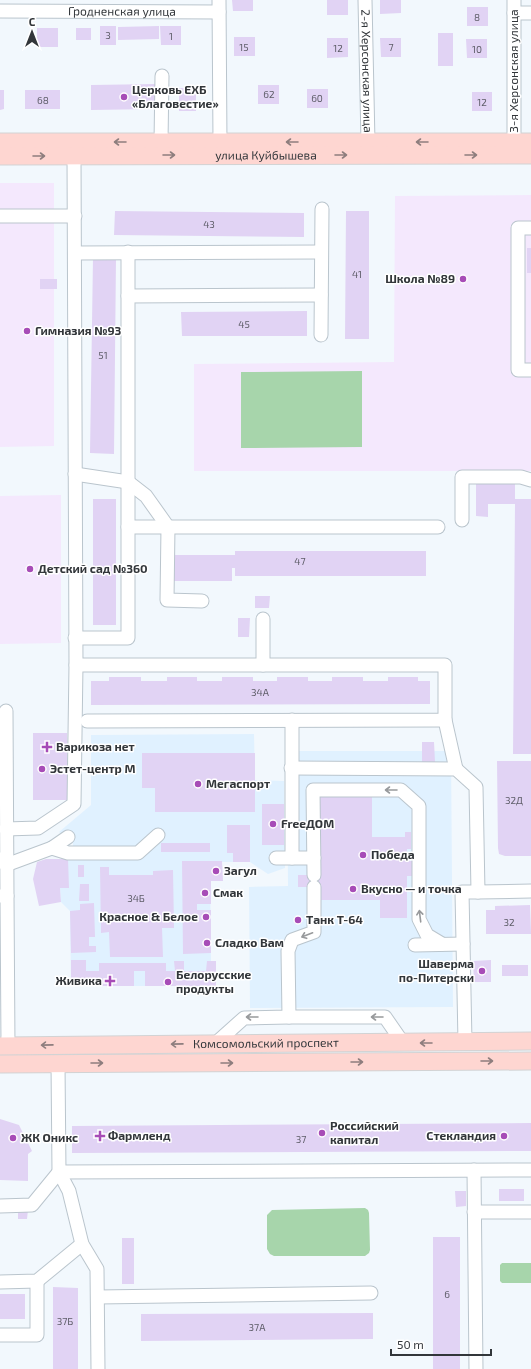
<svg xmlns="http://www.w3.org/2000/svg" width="531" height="1369" viewBox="0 0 531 1369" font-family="'Exo 2',sans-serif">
<rect width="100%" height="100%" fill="#f2f8fd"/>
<path fill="#e0f1ff" d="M254 734 255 780 284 781 285 868 268 874 250 862H210L211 961H216V986H71L70 911 61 902 60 888 68 887V847H73V840L59 832 91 805V735Z
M287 751H451L453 1007 250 1008 249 887 288 886Z"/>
<path fill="#f4e8fd" d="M0 183H54V446L0 447Z
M531 195V471H194V364L394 362 395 196Z
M61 495V643L0 644V496Z"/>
<path fill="#a7d5ab" d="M362 371V447L241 448V372Z
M365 1208 368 1210 369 1213 370 1250 369 1253 365 1256H274L270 1254 267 1249V1215L272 1210Z
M502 1263H531V1283H502L500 1281V1265Z"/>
<path fill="#e1d3f4" d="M232 0H253V11H233Z
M327 0H348V15H327Z
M380 0H401V13L380 14Z
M467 7H488V26H467Z
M100 26H116V45H100Z
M159 26V39L118 40V27Z
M160 26H181V45H161Z
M37 28H58V47H37Z
M76 28H91V40H76Z
M438 33H453V66H438Z
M234 37H255V56H234Z
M327 38H348V57L327 58Z
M380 38H401V57H381Z
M466 39H487V58H467Z
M156 84V109L91 110V85Z
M258 85H279V104H258Z
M179 88H196V111H179Z
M307 89H328V108H307Z
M0 90H4V109L0 110Z
M25 90H60V109H25Z
M472 92H492V111H472Z
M115 211 304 213V237L114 235Z
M346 211H369V339H345Z
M527 248H531V273H527Z
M93 258H116L114 454 90 453Z
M40 279H57V289H40Z
M307 311V336H182L181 312Z
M476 480H515V499H531V754H513L515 504H488V517L476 516Z
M93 499H116V625H93Z
M235 551H426V576H235V568H232V581H174V555H235Z
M255 596H270L269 608H255Z
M238 618H250L249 637H238Z
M109 677H141V681H167V677H197V681H222V677H253V681H277V677H308V681H332V677H363V681H388V677H418V681H430V704L91 705V681H109Z
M33 733H67V800H33Z
M422 742H434L435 762H422Z
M142 753H255V812H155V788H142Z
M497 761H531V856H505L499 854 498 848Z
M320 795H372V837H405V832H411V849H407V861H413V876H407V918H380V900H320V887H298V875H320Z
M262 804H284V845H262Z
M227 825H250V862H233V853H227Z
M161 843H210V852H161Z
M46 859H68L69 888H60L61 902 39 906 33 879 37 862Z
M182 861H222L223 881H211V904H197V910H211V953L183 954Z
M78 865H84V877H78Z
M100 867H109V875H153V871L173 870 174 928H162L163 957H110L109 932 101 933Z
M80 884H89V901H79Z
M94 903 95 937H89V946H96V952L71 953 70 911 80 910V904Z
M530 905 531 934H486V910H495V906Z
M71 960H86V971H99V963H166V971H175L174 961H184V971H206L207 961H216V986H145V971H134V986H71Z
M491 960V982H474L473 961Z
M502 965H528V976H502Z
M0 1119 19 1125 32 1151 28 1154V1181L0 1180Z
M531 1123V1151L72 1153V1126Z
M499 1189H524V1201H499Z
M455 1191H466V1206L456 1207Z
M18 1210H28L27 1219H18Z
M433 1237H460V1369H433Z
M122 1238H134V1284H122Z
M53 1287 78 1288V1369H53Z
M0 1294H25V1319H0Z
M373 1313V1339L141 1341V1314Z"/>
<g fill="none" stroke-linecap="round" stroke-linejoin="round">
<g stroke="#bac5cd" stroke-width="15">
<g id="minor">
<path d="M219 0 220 142"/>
<path id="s1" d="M365 0 368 142"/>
<path id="s2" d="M0 11 219 12"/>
<path d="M514 13H531"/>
<path d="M161 142 162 76"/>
<path d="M514 142V0"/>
<path d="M74 156 76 665H445V720L87 721"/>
<path d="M0 216H75"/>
<path d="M531 228H518V370H531"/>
<path d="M128 252V296"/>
<path d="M75 253 321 252"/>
<path d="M321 335 322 209"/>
<path d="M75 474 128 482 146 496 168 527 167 600 202 601"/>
<path d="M462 520V477H521L531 480"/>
<path d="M128 527H438"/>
<path d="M263 619V665"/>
<path d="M75 638H128V296L321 295"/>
<path d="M6 711 7 896"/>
<path d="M292 720V858H314"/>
<path d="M445 720 456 769"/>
<path d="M291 768 456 769 476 787 478 892 531 891"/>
<path d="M6 829 38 828 74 804 76 665"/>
<path d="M52 848 68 853H138L158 835"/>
<path d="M276 858H292"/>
<path d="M1 859 6 865 52 848 68 837"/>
<path d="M314 875 313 790H401L419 806V919L427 935 442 944"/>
<path d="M0 896H7L8 1046"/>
<path d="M415 945 463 944"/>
<path d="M289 1017H385L403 1043"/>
<path d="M465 1042 462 892H478"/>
<path d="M216 1043 244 1018 289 1017 288 951 292 940 314 932V887"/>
<path d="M58 1064 59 1172 69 1191 82 1244 97 1269 98 1369"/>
<path d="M474 1170 476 1369"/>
<path d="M0 1206 32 1205 59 1172 531 1170"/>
<path d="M474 1212H531"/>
<path d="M0 1282 37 1281 82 1244"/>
<path d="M98 1297 371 1293"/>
<path d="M0 1335H37V1281"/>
</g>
</g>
<g stroke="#d2d3d4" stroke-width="19">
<g id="major">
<path d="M0 142H531"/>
<path id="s3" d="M0 156 531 155"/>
<path id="s4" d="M0 1046 531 1041"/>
<path d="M0 1064 531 1061"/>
</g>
</g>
<use href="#minor" stroke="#fff" stroke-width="13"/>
<use href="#major" stroke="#fed6d1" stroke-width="17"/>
</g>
<defs><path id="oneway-shaft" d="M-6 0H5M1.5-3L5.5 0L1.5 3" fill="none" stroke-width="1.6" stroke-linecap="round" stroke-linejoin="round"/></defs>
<g stroke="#8e7e7e">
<use href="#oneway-shaft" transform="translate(120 142) rotate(180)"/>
<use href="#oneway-shaft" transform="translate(292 142) rotate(180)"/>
<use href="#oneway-shaft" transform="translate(422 142) rotate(180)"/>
<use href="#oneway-shaft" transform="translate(169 155)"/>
<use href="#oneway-shaft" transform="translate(341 155)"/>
<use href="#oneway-shaft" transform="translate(471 155)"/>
<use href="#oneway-shaft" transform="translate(39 156)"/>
<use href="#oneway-shaft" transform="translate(426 1043) rotate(180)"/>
<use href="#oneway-shaft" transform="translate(177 1044) rotate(179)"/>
<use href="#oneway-shaft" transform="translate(47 1045) rotate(179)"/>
<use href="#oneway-shaft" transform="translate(487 1061)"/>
<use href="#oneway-shaft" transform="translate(357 1062)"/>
<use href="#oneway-shaft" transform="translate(97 1063)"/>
<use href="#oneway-shaft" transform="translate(227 1063)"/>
</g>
<g stroke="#989a9c">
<use href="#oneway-shaft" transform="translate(391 790) rotate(180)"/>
<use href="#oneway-shaft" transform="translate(420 916) rotate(-97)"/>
<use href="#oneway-shaft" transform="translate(307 935) rotate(159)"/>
<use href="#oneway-shaft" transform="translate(252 1017) rotate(180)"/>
<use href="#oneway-shaft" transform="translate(377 1017) rotate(180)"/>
</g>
<g fill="#a74cb7" stroke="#fff" stroke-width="1.5">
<circle cx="124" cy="97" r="4"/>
<circle cx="463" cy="279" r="4"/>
<circle cx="27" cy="331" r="4"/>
<circle cx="30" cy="569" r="4"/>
<path d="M45 741h4v4h4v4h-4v4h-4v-4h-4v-4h4z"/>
<circle cx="42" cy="769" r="4"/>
<circle cx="198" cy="784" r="4"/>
<circle cx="273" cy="824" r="4"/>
<circle cx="363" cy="855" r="4"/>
<circle cx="216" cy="871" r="4"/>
<circle cx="353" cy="889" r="4"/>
<circle cx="205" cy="893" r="4"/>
<circle cx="206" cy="917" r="4"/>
<circle cx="298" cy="920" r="4"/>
<circle cx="207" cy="943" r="4"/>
<circle cx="482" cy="971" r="4"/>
<path d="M108 975h4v4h4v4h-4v4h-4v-4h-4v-4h4z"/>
<circle cx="168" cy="982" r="4"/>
<circle cx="322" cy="1133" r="4"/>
<path d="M98 1130h4v4h4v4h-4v4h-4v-4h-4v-4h4z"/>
<circle cx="504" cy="1136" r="4"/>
<circle cx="13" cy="1138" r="4"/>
</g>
<g text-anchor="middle" stroke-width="3" stroke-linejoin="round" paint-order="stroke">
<g font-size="10" fill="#5e5d68">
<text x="477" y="21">8</text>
<text x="108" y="39">3</text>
<text x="171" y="40">1</text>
<text x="244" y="51">15</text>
<text x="391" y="51">7</text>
<text x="338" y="52">12</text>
<text x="477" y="53">10</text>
<text x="269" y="98">62</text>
<text x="317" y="102">60</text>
<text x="43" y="104">68</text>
<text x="482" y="106">12</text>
<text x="209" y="228">43</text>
<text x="357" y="278">41</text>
<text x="244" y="328">45</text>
<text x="103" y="359">51</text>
<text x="300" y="565">47</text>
<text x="260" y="696">34А</text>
<text x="514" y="804">32Д</text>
<text x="136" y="902">34Б</text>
<text x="509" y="926">32</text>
<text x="301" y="1143">37</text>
<text x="447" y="1298">6</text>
<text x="65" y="1325">37Б</text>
<text x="257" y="1331">37А</text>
</g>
<g font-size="12" fill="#32363a" stroke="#fff">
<text dy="4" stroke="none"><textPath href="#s2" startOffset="122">Гродненская улица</textPath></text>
<text dy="4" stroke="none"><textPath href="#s1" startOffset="71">2-я Херсонская улица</textPath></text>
<text transform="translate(514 71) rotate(-90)" y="4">3-я Херсонская улица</text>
<text dy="4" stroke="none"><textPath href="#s3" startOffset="266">улица Куйбышева</textPath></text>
<text dy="4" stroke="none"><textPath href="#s4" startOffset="266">Комсомольский проспект</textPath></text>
</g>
<g font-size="12" font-weight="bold" fill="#32363a" stroke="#fff" text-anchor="start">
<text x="132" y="94">Церковь ЕХБ<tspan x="132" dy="14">«Благовестие»</tspan></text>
<text x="455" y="283" text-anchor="end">Школа №89</text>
<text x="35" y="335">Гимназия №93</text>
<text x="38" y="573">Детский сад №360</text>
<text x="56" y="751">Варикоза нет</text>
<text x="50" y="773">Эстет-центр М</text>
<text x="206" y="788">Мегаспорт</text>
<text x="281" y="828">FreeДОМ</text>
<text x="371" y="859">Победа</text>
<text x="224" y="875">Загул</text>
<text x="361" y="893">Вкусно — и точка</text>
<text x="213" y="897">Смак</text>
<text x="198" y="921" text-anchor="end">Красное &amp; Белое</text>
<text x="306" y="924">Танк Т-64</text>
<text x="215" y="947">Сладко Вам</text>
<text x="474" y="968" text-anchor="end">Шаверма<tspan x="474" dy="14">по-Питерски</tspan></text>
<text x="176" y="979">Белорусские<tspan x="176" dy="14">продукты</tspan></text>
<text x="102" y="985" text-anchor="end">Живика</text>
<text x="330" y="1130">Российский<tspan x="330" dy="14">капитал</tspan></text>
<text x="108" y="1140">Фармленд</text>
<text x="496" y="1140" text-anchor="end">Стекландия</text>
<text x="21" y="1142">ЖК Оникс</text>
</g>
</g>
<g transform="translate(32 32)" stroke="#ffffff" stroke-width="3" paint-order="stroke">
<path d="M0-3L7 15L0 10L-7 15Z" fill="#32363a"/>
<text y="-6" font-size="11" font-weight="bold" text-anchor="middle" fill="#32363a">С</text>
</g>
<path d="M391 1349v6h100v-6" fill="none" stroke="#32363a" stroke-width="2"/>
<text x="397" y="1349" font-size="12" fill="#32363a" stroke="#ffffff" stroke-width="3" paint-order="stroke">50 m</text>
</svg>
